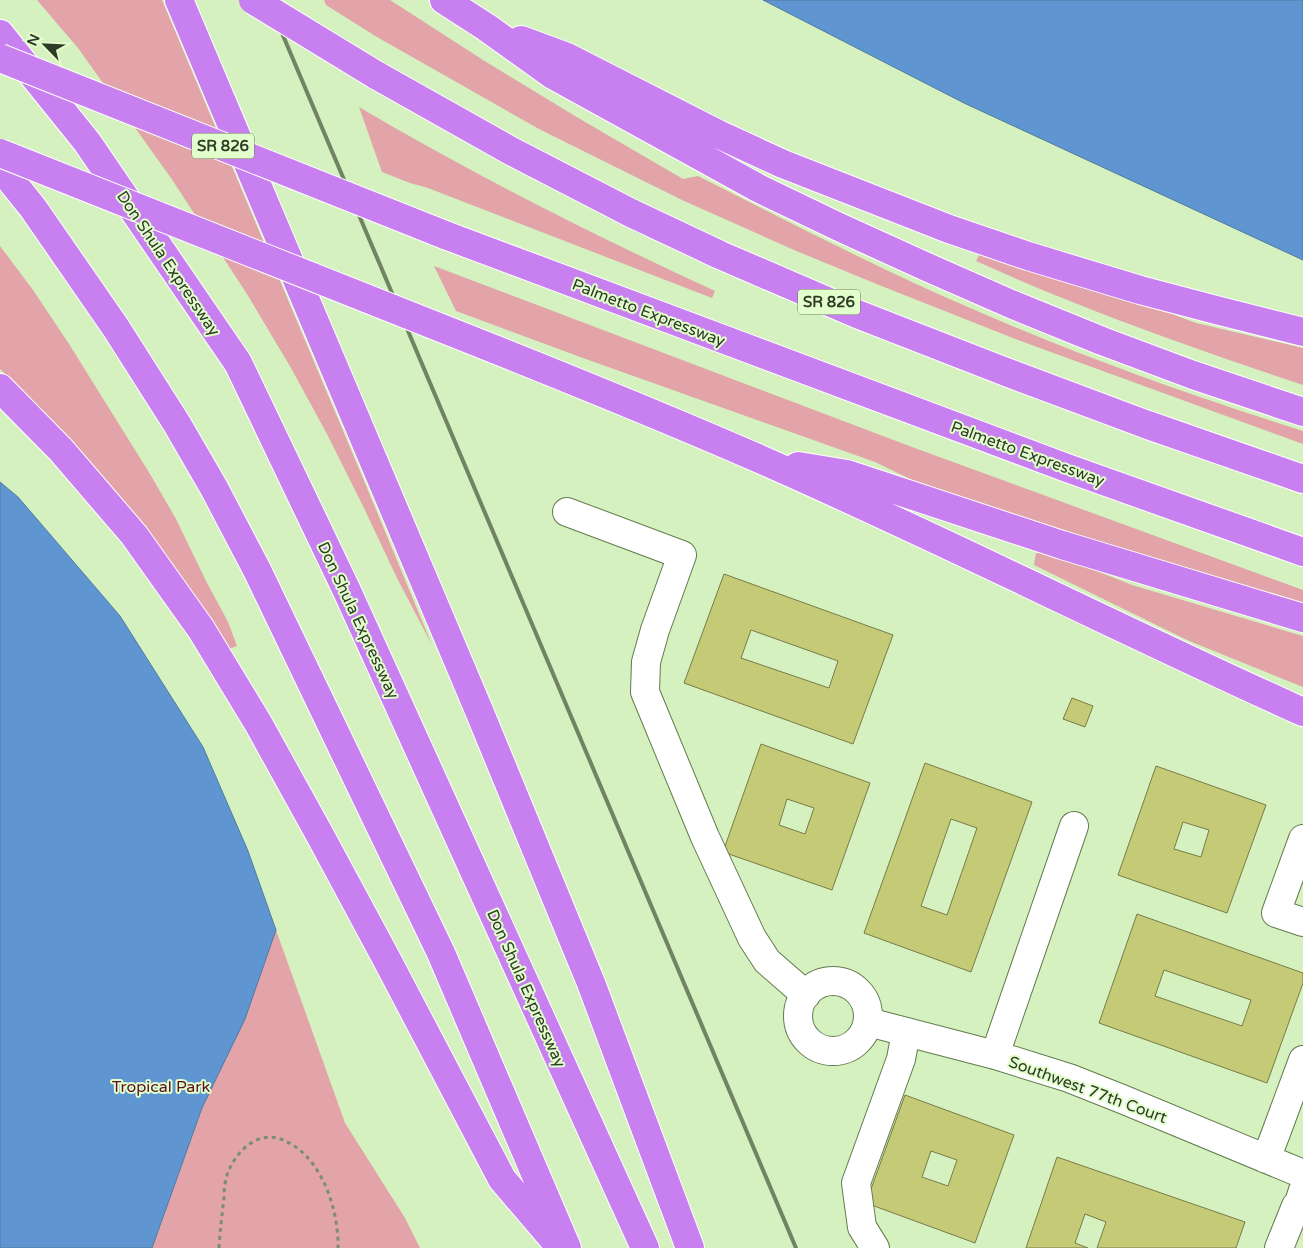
<svg xmlns="http://www.w3.org/2000/svg" width="1303" height="1248" viewBox="0 0 1303 1248" font-family="'Varela Round',sans-serif">
<rect width="100%" height="100%" fill="#d4f1bf"/>
<path fill="#e2a3a9" d="M37 0H162L365 483 432 645 397 578 363 506 327 434 291 368 247 294 171 178 78 48Z
M324 0H390L483 60 580 119 683 179 698 176C793 224 887 273 984 314 1088 359 1195 397 1303 431V444L1018 340 879 285 794 250 682 200 539 129 377 37 326 5Z
M359 107C474 175 594 235 715 291L712 298 428 188 410 183 382 172Z
M0 246 33 290 69 344 150 474 176 519 205 579 228 622 237 646 229 649C202 609 176 568 147 530 103 473 52 418 0 369Z
M979 255 1172 314 1196 323 1303 348V385C1225 359 1147 332 1070 301 1039 289 1007 275 976 261Z
M434 266 912 447 1303 590V604L1236 585 950 494 912 480 875 462 583 358 456 311Z
M0 497 276 930 345 1123 405 1218 420 1248H0Z
M1036 553H1041L1079 564 1132 585 1303 636V687L1187 640 1034 565Z"/>
<path fill="#5f96d2" stroke="#517a9f" d="M763 0H1303V260L964 103Z
M0 482 18 497 120 616 203 747 248 851 276 930 245 1019 202 1108 152 1248H0Z"/>
<path fill="#c4ca76" stroke="#787c49" fill-rule="evenodd" d="M724 574 893 635 853 744 684 683ZM751 630 838 661 829 688 741 658Z
M1072 698 1093 706 1085 727 1063 719Z
M761 744 870 783 832 890 723 852ZM787 799 814 808 805 834 779 825Z
M925 763 1032 802 971 972 864 933ZM951 819 977 828 947 915 921 906Z
M1156 766 1266 805 1227 913 1118 875ZM1183 822 1209 830 1201 857 1174 849Z
M1137 914 1303 973V983L1267 1083 1099 1023ZM1164 970 1251 1000 1242 1026 1155 996Z
M905 1095 1014 1135 975 1243 866 1203ZM931 1151 957 1160 948 1186 922 1177Z
M1057 1157 1245 1222 1236 1248H1097L1106 1222 1085 1214 1075 1243 1088 1248H1026Z"/>
<g fill="none" stroke-linecap="round" stroke-linejoin="round">
<g stroke="#627b4e" stroke-width="30">
<path id="minor" d="M567 512 682 555 655 630 646 662 645 692 705 837 752 938 767 961 806 995
M1303 839 1276 913 1303 922
M798 1016a35 35 0 1 1 70 0a35 35 0 1 1-70 0Z
M868 1022 995 1055 1069 1078 1122 1099 1303 1174
M995 1055 1074 826
M1266 1159 1276 1133 1303 1060
M875 1248 862 1227 856 1183 901 1059 906 1032
M1279 1248 1296 1206 1299 1203 1303 1190"/>
</g>
<g stroke="#fff" stroke-width="30">
<path id="highway" d="M179 0 480 713 591 983 690 1248
M444 0 486 27 553 75 758 188 839 227 929 268 1011 304 1102 341 1193 375 1303 412
M0 34 87 142 238 363 347 591 645 1248
M521 40 567 57 720 135 783 164 949 229 1028 256 1140 290 1216 310 1303 332
M376 75 511 151 631 213 720 255 857 314 1006 372 1145 424 1303 479
M0 167 33 208 116 328 177 424 214 488 257 570 441 953 567 1248
M445 235 1067 468 1303 552
M494 349C584 385 673 421 762 460 944 540 1121 630 1303 712
M0 388 61 450 134 535 201 629 258 723 321 837 385 956 502 1179 555 1241
M798 466 847 474 1062 545 1303 618"/>
</g>
<path stroke="#7b8f6d" stroke-width="3" stroke-dasharray="4 4" stroke-linecap="butt" d="M219 1248C220 1231 222 1215 224 1198 224 1189 225 1180 228 1172 234 1158 244 1145 259 1139 270 1135 281 1138 291 1144 324 1163 339 1213 338 1248"/>
<use href="#minor" stroke="#fff" stroke-width="28"/>
<use href="#highway" stroke="#c880f1" stroke-width="28"/>
<path stroke="#708363" stroke-width="4" d="M268 0 796 1248"/>
<g stroke="#fff" stroke-width="30" stroke-linecap="butt">
<path id="highway-bridge" d="M253 0 376 75
M0 58 445 235
M0 153 494 349"/>
</g>
<use href="#highway-bridge" stroke="#c880f1" stroke-width="28"/>
</g>
<g text-anchor="middle" stroke-width="4" stroke-linejoin="round" paint-order="stroke">
<g fill="#e1fecc" stroke="#647558" stroke-width="1">
<rect x="192" y="133.5" width="62" height="25" rx="4"/>
<rect x="798" y="289.5" width="62" height="25" rx="4"/>
</g>
<g font-size="15" font-weight="bold" fill="#2f3a27">
<text x="223" y="151">SR 826</text>
<text x="829" y="307">SR 826</text>
</g>
<g font-size="16" fill="#2f3a27" stroke="#e1fecc">
<text transform="translate(169 263) rotate(56)" y="6">Don Shula Expressway</text>
<text transform="translate(649 312) rotate(21)" y="6">Palmetto Expressway</text>
<text transform="translate(1028 453) rotate(20)" y="6">Palmetto Expressway</text>
<text transform="translate(359 620) rotate(65)" y="6">Don Shula Expressway</text>
<text transform="translate(527 988) rotate(66)" y="6">Don Shula Expressway</text>
<text transform="translate(1088 1089) rotate(20)" y="6">Southwest 77th Court</text>
</g>
<g font-size="16" fill="#5d0f23" stroke="#e1fecc">
<text x="161" y="1092">Tropical Park</text>
</g>
</g>
<g transform="translate(45 45) rotate(294)" stroke="#e1fecc" stroke-width="4" paint-order="stroke">
<path d="M0-4L9 19L0 12L-9 19Z" fill="#2f3a27"/>
<text y="-8" font-size="14" font-weight="bold" text-anchor="middle" fill="#2f3a27">N</text>
</g>
</svg>
